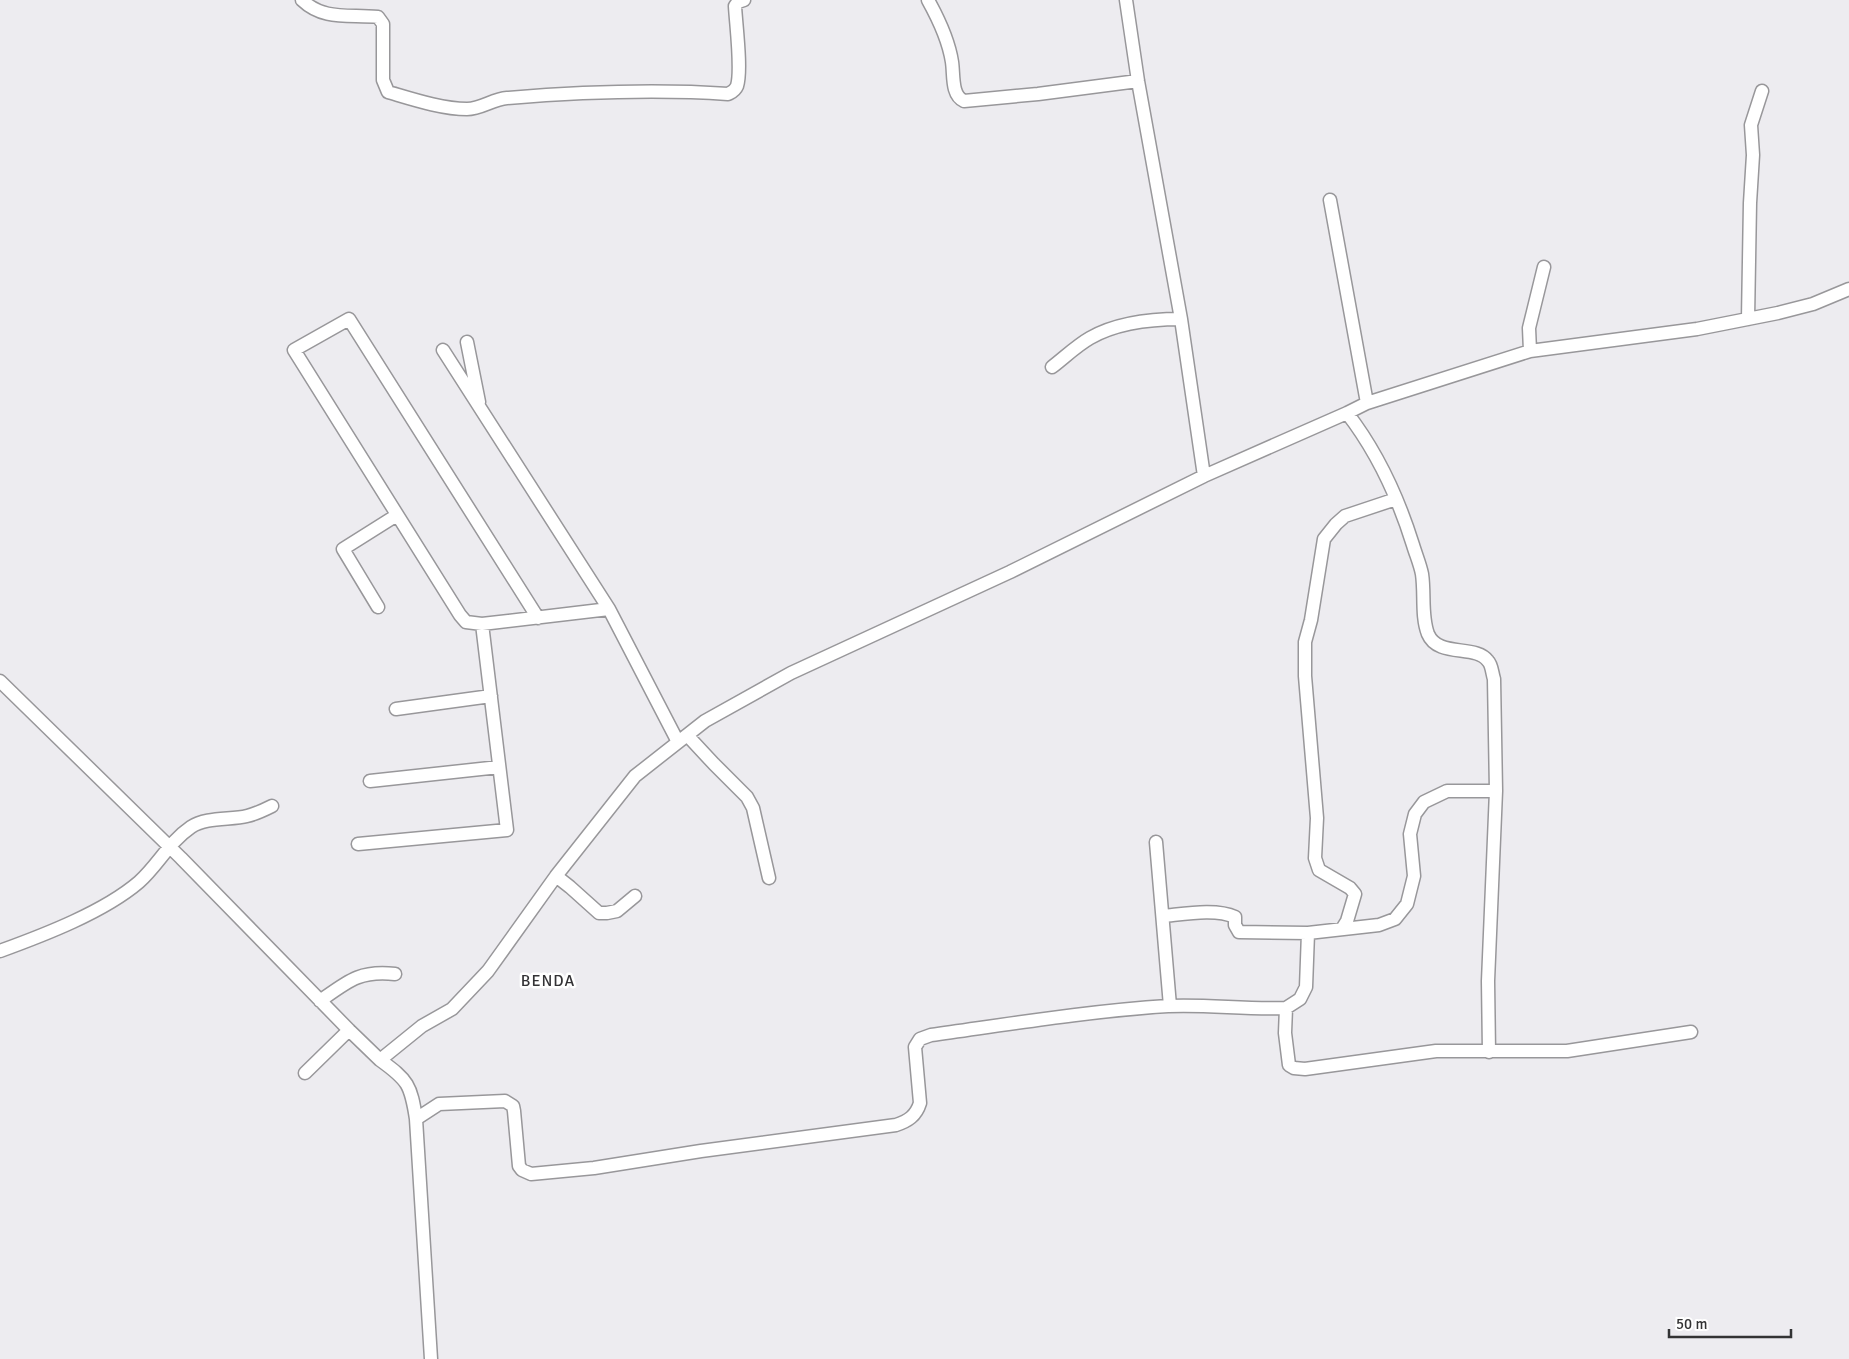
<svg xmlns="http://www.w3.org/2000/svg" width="1849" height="1359" viewBox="0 0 1849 1359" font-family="Signika,sans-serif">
<rect width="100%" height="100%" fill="#edecf0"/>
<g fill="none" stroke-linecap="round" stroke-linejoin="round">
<g stroke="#98979a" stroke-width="15">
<path id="street" d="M302 0C324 21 349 14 378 17L383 24V80L388 92C412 99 442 109 467 109 481 109 493 99 507 98 580 92 655 89 728 94 732 92 735 91 737 86 742 70 736 25 735 6L738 2 744 0
M928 0C938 18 949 42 952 62 954 75 951 95 964 101L1038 94 1138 81
M1126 0 1138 81 1181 319 1204 476
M1330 200 1367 403
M1748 319 1750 203 1753 155 1751 125 1762 91
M467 342 479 402
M443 350 609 609 678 742
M1530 351 1529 328 1544 267
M1052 367C1064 358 1076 346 1090 338 1116 323 1152 319 1181 319
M378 607 343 549 397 515
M538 618 349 319 294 350 460 615 466 622 482 624 609 609
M0 681 181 858 349 1030 380 1060
M396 709 491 696
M687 735 714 764 747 797 753 808 769 878
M370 781 499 767
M1156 842 1170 1006
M358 844 507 830 482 624
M556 876 570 887 599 913H607L617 911 635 896
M1163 916C1184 914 1216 908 1235 917V925L1239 932 1308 933 1379 925 1395 919 1407 904 1414 876 1410 834 1415 814 1424 802 1447 791H1496L1494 679C1492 673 1492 665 1488 661 1476 644 1438 658 1428 634 1421 616 1425 594 1422 574 1420 564 1416 555 1413 545 1398 497 1378 453 1347 413
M1342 929 1347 921 1355 894 1350 888 1319 870 1315 858 1317 818 1305 676V642L1311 620 1324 539 1336 524 1345 516 1396 499
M1308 933 1306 987 1300 999 1286 1008 1285 1033 1289 1065 1294 1068 1305 1069 1436 1051H1567L1691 1032
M0 951C44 935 104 912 139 882 158 865 169 842 191 827 206 817 231 820 247 816 256 814 264 810 272 806
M320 1001C348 981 360 970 395 974
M1489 1052 1488 981 1496 791
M305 1073 349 1030
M416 1119 439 1104 505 1101 513 1106 514 1111 519 1166 522 1170 531 1174 594 1168 701 1151 896 1125C908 1121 916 1116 920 1103L915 1047 920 1039 931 1035C1010 1024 1089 1011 1168 1006 1208 1004 1247 1010 1286 1008
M431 1359 416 1119C411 1085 408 1080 380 1060L422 1026 452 1009 488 971 556 876 635 776 705 721 791 673 1010 572 1204 476 1347 413 1367 403 1530 351 1697 329 1778 313 1813 304 1849 289"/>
</g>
<use href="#street" stroke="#fff" stroke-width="12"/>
</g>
<g text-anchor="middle" stroke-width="5" stroke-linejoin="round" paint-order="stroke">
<g font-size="16" letter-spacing="1" fill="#333235" stroke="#fff">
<text x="548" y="986">BENDA</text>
</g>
</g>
<path d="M1669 1329v8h122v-8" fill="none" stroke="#333334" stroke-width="2.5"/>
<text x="1676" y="1329" font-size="15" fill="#333334" stroke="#ffffff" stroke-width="4" paint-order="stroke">50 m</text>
</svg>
